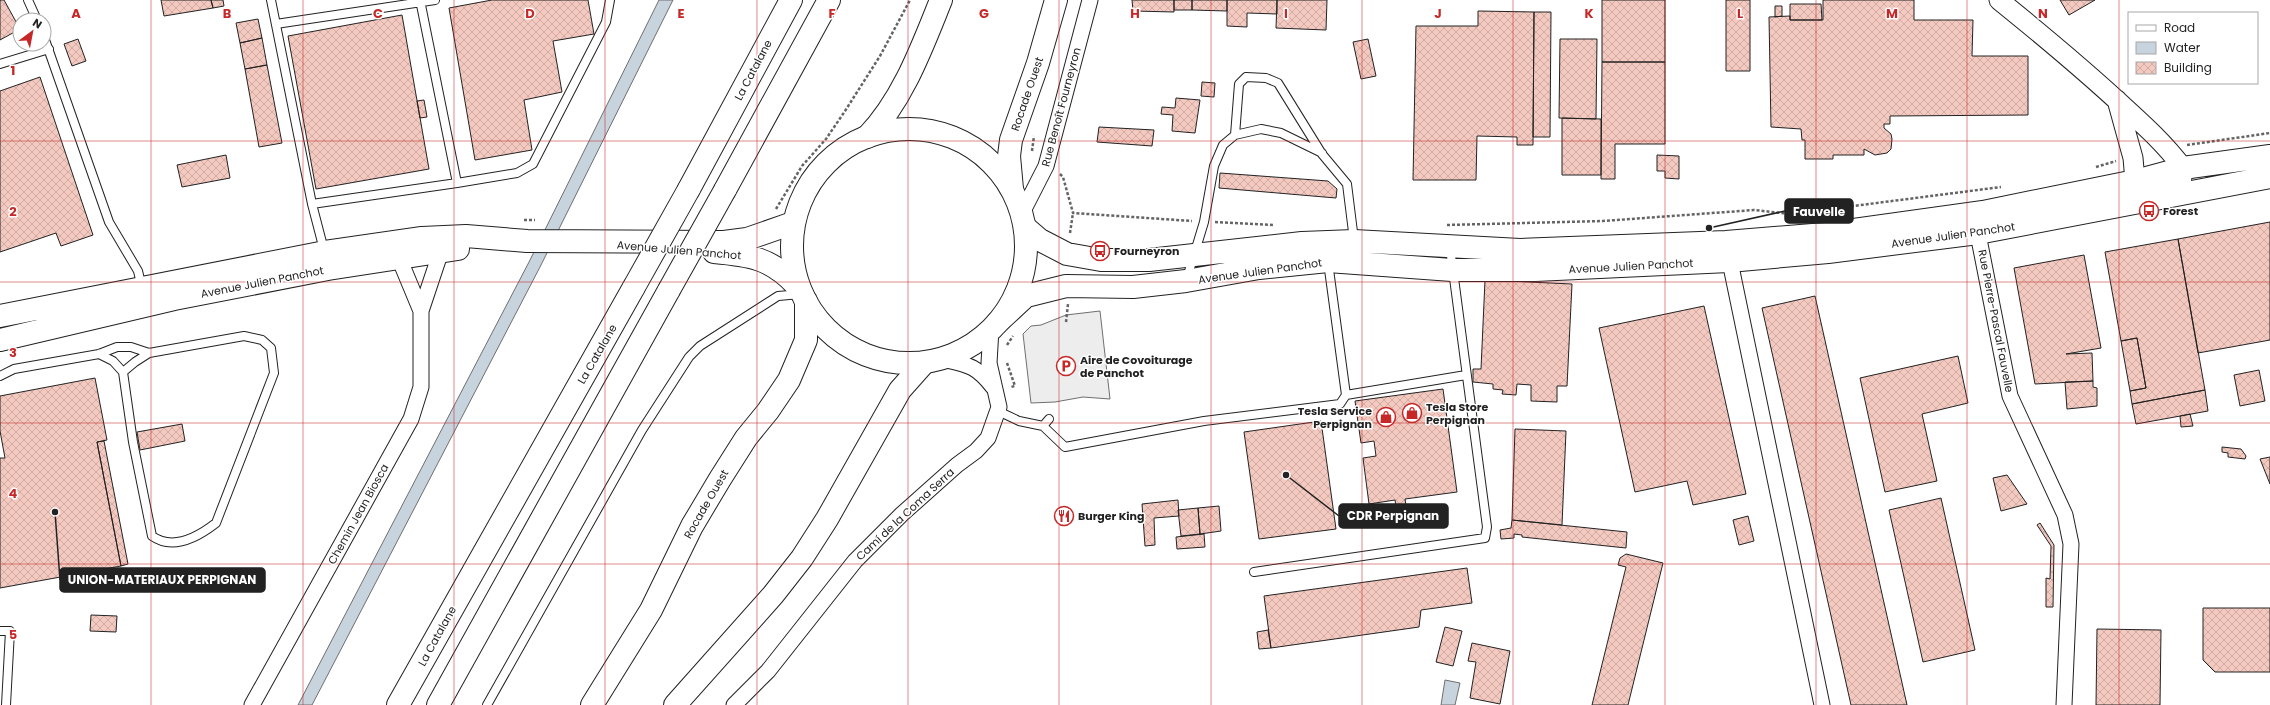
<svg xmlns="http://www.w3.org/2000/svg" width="2270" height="705" viewBox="0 0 2270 705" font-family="Poppins,sans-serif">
<defs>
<pattern id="building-cross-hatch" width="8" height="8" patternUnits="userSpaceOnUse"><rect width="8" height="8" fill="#f3c9c0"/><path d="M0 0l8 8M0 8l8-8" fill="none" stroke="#d0aca5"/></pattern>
</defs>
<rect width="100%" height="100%" fill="#fff"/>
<path fill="#ededed" stroke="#6f6f6f" d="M1100 311 1110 399 1083 397 1055 402 1031 403 1023 334 1031 326 1041 325 1066 315Z"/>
<path fill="#c7d3dd" stroke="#6f6f6f" d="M659 0H673L540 267 312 705H298L529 262Z
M1445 680 1460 683 1455 705H1441Z"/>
<path fill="url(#building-cross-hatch)" stroke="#222" d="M0 0H4L20 29 0 40Z
M161 0H211L213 8 164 16Z
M211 0H223L224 6 213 8Z
M492 0H588L594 34 553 41 562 92 524 100 532 150 475 160 449 8Z
M1132 0H1174V12L1133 11Z
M1174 0H1192V10H1174Z
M1192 0H1227V11L1192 10Z
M1227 0H1277V14L1247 13V27L1227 26Z
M1277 0H1327L1326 30 1276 28Z
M1602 0H1665V62H1602Z
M1726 0H1750V71H1726Z
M1823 0H1914V20H1973L1972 56H2028V115L1890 116V124H1884V128L1891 134 1892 139 1891 149 1887 153 1875 155 1864 149V155H1833V159H1805V140H1802L1801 129 1771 127 1769 17 1790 16V20H1823Z
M2060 0H2095L2069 15Z
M1790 4H1821L1822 20H1790Z
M1775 6H1782V16L1775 17Z
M1478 11 1534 12 1533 145H1517V137L1477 136 1476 180H1413L1416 26H1478Z
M1534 12H1551L1550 137H1533Z
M402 15 429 169 316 189 288 36Z
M258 19 262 38 240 43 236 23Z
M262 38 267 65 245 69 240 43Z
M78 39 86 61 72 66 64 44Z
M1368 39 1376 76 1361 79 1353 42Z
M1560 39H1597L1596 119 1559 118Z
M1602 62H1665V144H1615V179H1601Z
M267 65 282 143 259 147 245 69Z
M40 77 93 235 61 246 56 233 0 252V91Z
M1202 82 1215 83 1214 97 1201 96Z
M1176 98 1200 100 1195 133 1172 131 1173 115 1161 114 1162 107 1175 108Z
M424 100 427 117 420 118 417 101Z
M1562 118 1601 119V175H1562Z
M1099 127 1154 130 1152 146 1097 142Z
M226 155 230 178 182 187 177 165Z
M1657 155 1679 156V179L1665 178V171H1657Z
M1220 173 1328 181 1337 189 1336 198 1219 188Z
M2270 222V340L2198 353 2178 239Z
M2178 239 2205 390 2132 404 2130 391 2146 388 2137 338 2121 341 2105 252Z
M2084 255 2101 348 2066 354 2092 353 2093 381 2035 384 2014 268Z
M1485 280 1572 284 1567 386H1557V402L1531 401V385L1517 384 1516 395 1502 394 1503 390 1493 389V384L1473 382V369H1481Z
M1815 296 1907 705H1851L1762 308Z
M1704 306 1746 494 1693 505 1687 481 1635 492 1599 328Z
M2137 338 2146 388 2130 391 2121 341Z
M1958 356 1968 403 1922 414 1937 481 1885 492 1860 378Z
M2259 370 2265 401 2240 406 2234 375Z
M95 378 107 440 97 442 121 566 0 588V458H5L0 431V396Z
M2093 381V387L2097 388V406L2067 409 2065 382Z
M1443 389 1457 492 1405 499 1407 512 1397 513 1395 500 1369 504 1363 458 1376 456 1374 441 1361 443 1355 401Z
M2205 390 2208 411 2136 424 2132 404Z
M2190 414 2193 426 2181 427 2180 416Z
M1321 421 1336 529 1259 539 1244 432Z
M182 424 185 441 140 450 137 432Z
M1515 429 1566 431 1562 525 1512 520Z
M104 441 128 564 121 566 97 442Z
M2222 447 2241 449 2246 456 2245 459 2228 457V453L2222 452Z
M2270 457V484L2260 459Z
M2007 475 2027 504 2001 511 1993 478Z
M1941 498 1975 650 1923 662 1889 510Z
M1178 500 1179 516 1154 518 1155 545 1145 546 1142 504Z
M1219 506 1221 531 1200 534 1198 508Z
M1198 508 1200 534 1181 536 1178 510Z
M1748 516 1754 541 1739 545 1733 520Z
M1512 520 1627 532 1626 548 1522 537V535L1514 534V538L1501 539 1500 530 1511 528Z
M2040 523 2054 545 2053 607H2046V578L2050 579 2051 546 2037 525Z
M1204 534 1205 547 1177 549 1176 537Z
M1626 554 1663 563 1628 705H1592L1626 567 1618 565 1620 558Z
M1467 568 1472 603 1421 610 1419 627 1271 648 1264 596Z
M2203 608H2270V672H2215L2203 660Z
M91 615 117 616 116 632 90 631Z
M1445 627 1462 631 1453 666 1436 662Z
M2097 629 2161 630 2160 705H2096Z
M1268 630 1271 648 1259 649 1257 632Z
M1472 643 1510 651 1500 704 1470 698 1476 662 1468 661Z"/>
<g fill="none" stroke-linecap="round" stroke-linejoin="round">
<g stroke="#222" stroke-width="10">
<path id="service" d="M28 0 37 20
M271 0 312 204 324 250
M276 24 435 0
M44 37 109 222 138 271 142 288
M0 64 49 49
M1235 135 1239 84 1246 77 1266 78 1278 83 1322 154 1347 184 1354 240
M457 183 517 173 533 164 606 22 610 0
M312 204 457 183 420 0
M1187 278 1204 222 1214 166 1223 145 1235 135 1261 129 1281 133 1322 153
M123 372 135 362 149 353
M0 376 14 369 99 354 117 347H131L149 353 244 336 262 340 271 348 274 373 216 523C198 537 173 551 152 536L133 442 123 372 113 361 99 354
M1346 395 1466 375
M998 411 1019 421 1043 426 1065 447 1204 421 1340 404 1346 395 1328 262
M1043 426 1049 419
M1254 572 1485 538 1487 527 1450 248
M0 631H10L6 705
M487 705 642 430 689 357 700 346 778 296 801 294"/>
</g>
<g stroke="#222" stroke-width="17">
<path id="minor" d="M1023 211 1046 166 1090 0
M1976 224 2010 396 2065 515 2071 544 2064 705
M1728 252 1822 705
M399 258 421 311 441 251
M942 359C968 365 976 365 993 387
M252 705 411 419 421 387V311
M734 705 768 671 855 561 902 514 957 465 976 451 988 438 999 407 989 363 991 329"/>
</g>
<g stroke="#222" stroke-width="21">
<path id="tertiary" d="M1999 0C2041 34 2082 68 2122 105 2144 125 2165 144 2183 168L2180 193 2135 181 2133 158 2117 100"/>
</g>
<g stroke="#222" stroke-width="24">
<path id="secondary" d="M1026 228 1040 240 1067 254 1101 260H1149L1302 243 1354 241 1520 250 1726 242 1825 234 1983 212 2135 181 2183 168 2270 156
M714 252C749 255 771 258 796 285
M0 316 325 252 422 238 466 236 527 241 724 242 747 239 793 223
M998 322 1026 296 1066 286 1133 287 1186 281 1259 268 1328 261 1452 270H1535L1729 261 1828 252 1978 233 2270 177
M0 340 174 299 328 269 458 249"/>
</g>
<g stroke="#222" stroke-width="24">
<path id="primary" d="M792 246a117 117 0 1 1 234 0a117 117 0 1 1-234 0Z"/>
</g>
<g stroke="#222" stroke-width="24">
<path id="trunk" d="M867 137C903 100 922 47 941 0
M1012 189 1009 156 1011 140 1038 63 1056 0
M592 705 651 610 692 526 720 479 746 438 768 411 789 380 806 340V301
M675 705 773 595 802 558 827 519 900 390 924 363"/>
</g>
<g stroke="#222" stroke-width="24">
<path id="motorway" d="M689 189 791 0
M725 190 829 0
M398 705 634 287
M438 705 669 290"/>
</g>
<path stroke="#646464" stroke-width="2.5" stroke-dasharray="3 2" stroke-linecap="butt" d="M2187 145 2270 133
M1032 151 1034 136
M2096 167 2116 161
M1060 174 1063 177 1073 213 1192 221
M776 209 802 166 826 139 845 111 880 56 910 0
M524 220H535
M1215 222 1274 225
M1447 225 1603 221 1754 210 1791 214 2001 187
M1070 233 1073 213
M1066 322 1068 304
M1007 345 1013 336
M1007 363 1015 386 1011 387"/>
<use href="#service" stroke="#fff" stroke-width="8"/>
<use href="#minor" stroke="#fff" stroke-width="15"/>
<use href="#tertiary" stroke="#fff" stroke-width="19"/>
<use href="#secondary" stroke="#fff" stroke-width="22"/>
<use href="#primary" stroke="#fff" stroke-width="22"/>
<use href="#trunk" stroke="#fff" stroke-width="22"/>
<use href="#motorway" stroke="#fff" stroke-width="22"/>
<g stroke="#222" stroke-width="24" stroke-linecap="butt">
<path id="motorway-bridge" d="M634 287 689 189
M669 290 725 190"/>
</g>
<use href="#motorway-bridge" stroke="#fff" stroke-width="22"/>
</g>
<path fill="none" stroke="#c62828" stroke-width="1" stroke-opacity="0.55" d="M151 0V705M303 0V705M454 0V705M605 0V705M757 0V705M908 0V705M1059 0V705M1211 0V705M1362 0V705M1513 0V705M1665 0V705M1816 0V705M1967 0V705M2119 0V705M0 141H2270M0 282H2270M0 423H2270M0 564H2270"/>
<defs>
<g id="bus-ring" transform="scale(1)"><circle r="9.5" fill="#fff" stroke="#c62828" stroke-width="1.5"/><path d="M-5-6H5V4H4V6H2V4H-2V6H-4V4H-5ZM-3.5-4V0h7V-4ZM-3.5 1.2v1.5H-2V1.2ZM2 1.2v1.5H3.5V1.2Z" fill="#c62828"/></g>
<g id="parking-ring" transform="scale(1)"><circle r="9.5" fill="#fff" stroke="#c62828" stroke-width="1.5"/><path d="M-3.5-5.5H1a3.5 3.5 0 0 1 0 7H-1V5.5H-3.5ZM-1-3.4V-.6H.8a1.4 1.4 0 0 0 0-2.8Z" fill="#c62828"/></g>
<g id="shop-ring" transform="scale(1)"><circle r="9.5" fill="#fff" stroke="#c62828" stroke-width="1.5"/><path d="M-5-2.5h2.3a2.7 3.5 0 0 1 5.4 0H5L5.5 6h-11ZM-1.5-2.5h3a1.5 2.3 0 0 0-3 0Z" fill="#c62828"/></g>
<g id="restaurant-ring" transform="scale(1)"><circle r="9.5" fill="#fff" stroke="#c62828" stroke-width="1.5"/><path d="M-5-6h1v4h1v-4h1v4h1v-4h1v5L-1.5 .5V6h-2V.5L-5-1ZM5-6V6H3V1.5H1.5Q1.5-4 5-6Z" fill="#c62828"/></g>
</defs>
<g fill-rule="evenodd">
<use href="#bus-ring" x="2149" y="211"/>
<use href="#bus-ring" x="1100" y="251"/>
<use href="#parking-ring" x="1066" y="366"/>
<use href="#shop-ring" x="1412" y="413"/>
<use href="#shop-ring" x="1386" y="417"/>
<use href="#restaurant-ring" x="1064" y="516"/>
</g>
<g text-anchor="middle" stroke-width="3" stroke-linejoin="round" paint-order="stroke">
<g font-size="11" fill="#222" stroke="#fff">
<text transform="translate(753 70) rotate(-62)" y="4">La Catalane</text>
<text transform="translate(1027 94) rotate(-71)" y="4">Rocade Ouest</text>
<text transform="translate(1061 107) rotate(-75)" y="4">Rue Benoît Fourneyron</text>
<text transform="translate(1953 235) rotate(-8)" y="4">Avenue Julien Panchot</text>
<text transform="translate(679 250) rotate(5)" y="4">Avenue Julien Panchot</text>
<text transform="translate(1631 266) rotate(-3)" y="4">Avenue Julien Panchot</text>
<text transform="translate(1260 271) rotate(-8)" y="4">Avenue Julien Panchot</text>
<text transform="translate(262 282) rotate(-11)" y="4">Avenue Julien Panchot</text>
<text transform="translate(1996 321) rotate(79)" y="4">Rue Pierre-Pascal Fauvelle</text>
<text transform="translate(597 354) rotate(-60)" y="4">La Catalane</text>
<text transform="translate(706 504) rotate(-60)" y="4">Rocade Ouest</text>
<text transform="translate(358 514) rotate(-61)" y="4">Chemin Jean Biosca</text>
<text transform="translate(905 514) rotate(-43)" y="4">Camí de la Coma Serra</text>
<text transform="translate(437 636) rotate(-61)" y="4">La Catalane</text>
</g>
<g font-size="11" font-weight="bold" fill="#222" stroke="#fff" text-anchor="start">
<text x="2163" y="215">Forest</text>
<text x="1114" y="255">Fourneyron</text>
<text x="1080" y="364">Aire de Covoiturage<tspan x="1080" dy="13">de Panchot</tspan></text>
<text x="1426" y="411">Tesla Store<tspan x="1426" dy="13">Perpignan</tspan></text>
<text x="1372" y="415" text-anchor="end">Tesla Service<tspan x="1372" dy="13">Perpignan</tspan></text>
<text x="1078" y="520">Burger King</text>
</g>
</g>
<g font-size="13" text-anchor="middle" font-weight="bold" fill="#c62828" stroke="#fff" stroke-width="3" stroke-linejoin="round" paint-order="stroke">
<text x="76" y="18">A</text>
<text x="227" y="18">B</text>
<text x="378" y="18">C</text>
<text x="530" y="18">D</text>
<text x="681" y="18">E</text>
<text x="832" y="18">F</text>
<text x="984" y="18">G</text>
<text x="1135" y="18">H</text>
<text x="1286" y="18">I</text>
<text x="1438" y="18">J</text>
<text x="1589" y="18">K</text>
<text x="1740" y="18">L</text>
<text x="1892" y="18">M</text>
<text x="2043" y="18">N</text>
<text x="13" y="75">1</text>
<text x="13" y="216">2</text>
<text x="13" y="357">3</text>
<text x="13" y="498">4</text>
<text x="13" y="639">5</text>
</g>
<path fill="none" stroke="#222" stroke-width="1.5" d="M1709 228L1785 211M1286 475L1339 516M55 512L60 580"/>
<g fill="#222" stroke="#fff" stroke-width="1.5">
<circle cx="1709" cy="228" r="4"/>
<circle cx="1286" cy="475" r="4"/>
<circle cx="55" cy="512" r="4"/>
</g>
<g fill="#222" stroke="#222" stroke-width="1.5">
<rect x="1785" y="199" width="68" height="24" rx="4"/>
<rect x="1339" y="504" width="109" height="24" rx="4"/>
<rect x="60" y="568" width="205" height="24" rx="4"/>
</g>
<g font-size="12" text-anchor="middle" font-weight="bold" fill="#fff">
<text x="1819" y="216">Fauvelle</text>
<text x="1393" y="520">CDR Perpignan</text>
<text x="162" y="584">UNION-MATERIAUX PERPIGNAN</text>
</g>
<rect x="2128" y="12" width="130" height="72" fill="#ffffff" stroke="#a7a7a7"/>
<rect x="2136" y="25" width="20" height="6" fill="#ffffff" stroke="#a7a7a7"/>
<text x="2164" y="32" font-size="12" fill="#222222">Road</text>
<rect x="2136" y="42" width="20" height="12" fill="#c7d3dd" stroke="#a7a7a7"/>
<text x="2164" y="52" font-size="12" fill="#222222">Water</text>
<rect x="2136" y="62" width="20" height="12" fill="url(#building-cross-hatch)" stroke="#a7a7a7"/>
<text x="2164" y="72" font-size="12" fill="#222222">Building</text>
<g transform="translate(32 32) rotate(32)"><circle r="19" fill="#ffffff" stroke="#a7a7a7"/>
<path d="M0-3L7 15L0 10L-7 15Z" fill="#c62828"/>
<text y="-6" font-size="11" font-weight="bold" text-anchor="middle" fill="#222222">N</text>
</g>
</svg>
